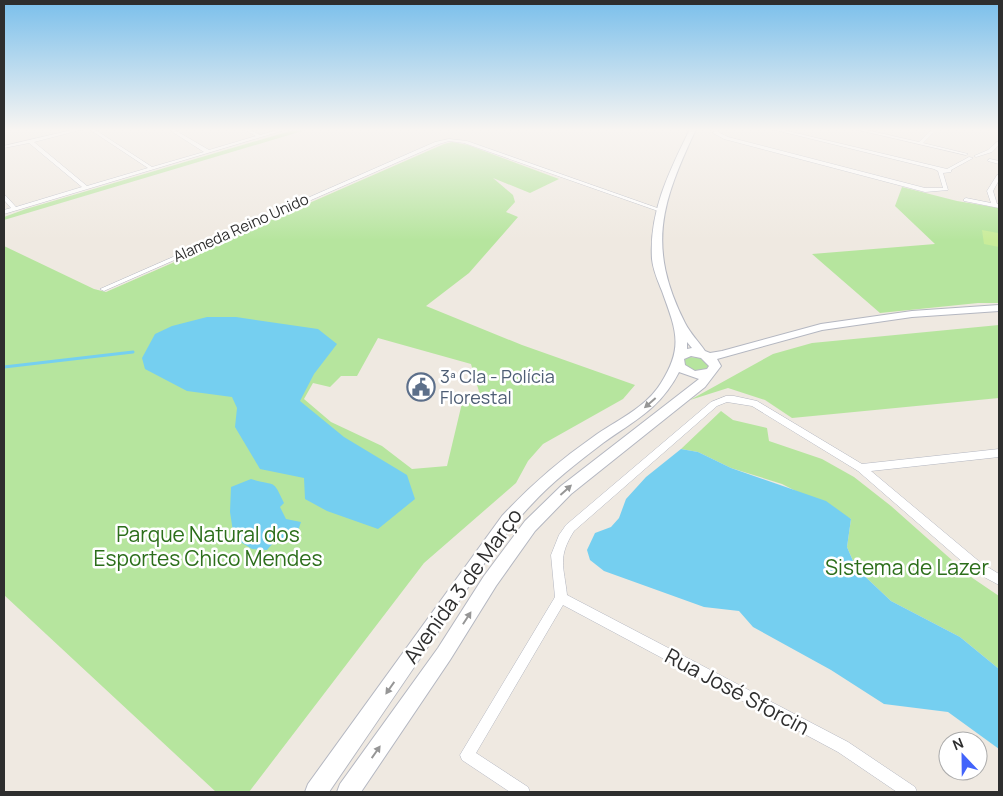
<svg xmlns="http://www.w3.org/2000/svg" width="1003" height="796" viewBox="0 0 1003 796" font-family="Manrope,sans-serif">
<rect width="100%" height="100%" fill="#efe9e1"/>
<path fill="#b6e59e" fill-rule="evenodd" d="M297 129H309L4 220V217L26 209Z
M452 142 468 145 559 179 530 193 493 178 513 195 515 202 506 212 518 217 469 273 426 306 522 345 635 385 623 399 543 444 528 461 516 483 424 563 249 792H216L4 595V246L94 289 106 292 444 144ZM378 338 471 364 482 402 462 403 447 466 412 469 382 446 331 422 304 399 313 383 330 387 341 376H357Z
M902 187 957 201 999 208V303H978L880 313 812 254 935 244 895 206Z
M999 325V398L792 418 765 400 728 388 690 400 773 354 812 343Z
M689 357 700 358 708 365V367C700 375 692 370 684 365V360Z
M721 411 733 420 767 428 769 441 822 459 854 477 891 506 971 577 999 596V669L960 637 891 601 856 568 847 547 851 519 782 484 731 468 698 452 681 449Z"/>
<path fill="#c9ec9a" d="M982 230 998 233 999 247 984 244Z"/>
<path fill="#75cff0" d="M207 317H236L318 329 337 344 314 374 300 401 344 437 407 475 415 499 378 529 327 511 305 499 304 478 260 469 235 427 237 408 232 397 187 391 145 369 142 358 155 334 172 326Z
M681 449 698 452 731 468 826 501 851 519 847 547 856 568 891 601 960 637 999 669V749L948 712 884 704 831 670 753 627 739 611 704 607 604 571 590 560 587 550 595 533 611 527 619 518 626 499 646 477Z
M251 479C276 487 272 477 284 503L280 507 286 519 301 522 297 534 273 543 267 550 252 549 234 538 230 512 231 487Z"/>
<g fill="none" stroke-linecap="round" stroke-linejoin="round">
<path stroke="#75cff0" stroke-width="3" d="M4 367 133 352"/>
<g stroke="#b4b7c1" stroke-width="1">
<path id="street" d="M4 129H11L4 131Z
M76 129H84L34 142 87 186 148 168 89 129H94L152 167 204 152 168 129H173L209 150 256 136 243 129H248L260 135 281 129H288L4 214V210L11 208 4 200V195L6 196 16 207 82 187 29 143 4 148V146Z
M715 129H719L718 132 728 137 925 188H943L938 171 934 169 771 129H779L947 169 969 157 973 158 951 170V172L943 173 948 190 925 192 724 139 713 133Z
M854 129H862L919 142 932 129H937L923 143 968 154 966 155Z
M449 139 467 141 663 210 658 211 464 143 449 141 439 144 106 290 104 291 100 289 435 142Z
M997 142H999V145L992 152 976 157 974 156 988 150Z
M990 159 999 161V164L988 161V160Z
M999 174V180L993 191 997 204H999V208L964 201V199L966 198 991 203 987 191 997 175Z
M726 396H734L757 401 862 464 999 449V457L871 471 981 563 999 574V585L973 571 858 471 752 406 727 402 717 406 574 531C557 558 564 566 567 595L848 742 915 787 917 792H897L838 752 563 605 476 753 528 787 530 792H510L462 760 460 755 555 597 551 555 559 535 566 525 711 402Z"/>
</g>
<g stroke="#b4b7c1" stroke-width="2">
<path id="secondary" d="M690 129H696C662 202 646 246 685 323 690 333 699 342 705 351L710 353 722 351 821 324 912 311 999 305V311L912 317 822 330 717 359 721 366 705 387 571 494 535 531 496 586 450 660 361 792H337L340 784 438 648 484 576 525 521 561 486 699 379 679 372C660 409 635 420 603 443 578 462 552 482 531 505 498 539 473 581 446 620 407 678 368 735 329 792H305L308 784 502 516C529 487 560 460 593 437 615 421 646 408 661 383 684 347 676 330 662 291 658 281 653 270 652 259 649 211 670 170 690 129ZM687 342 692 348 687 349ZM691 356 701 358 709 366 707 369 695 371 685 365 684 359Z"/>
</g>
<use href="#street" fill="#fff" fill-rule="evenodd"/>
<use href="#secondary" fill="#fff" fill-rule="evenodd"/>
</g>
<defs><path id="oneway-solid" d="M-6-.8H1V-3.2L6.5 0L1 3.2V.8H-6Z" transform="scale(1.25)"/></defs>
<g fill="#969696">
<use href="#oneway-solid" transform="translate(650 403) rotate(139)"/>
<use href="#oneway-solid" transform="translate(566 490) rotate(-42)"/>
<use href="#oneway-solid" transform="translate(467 618) rotate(-57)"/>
<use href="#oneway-solid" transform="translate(390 688) rotate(125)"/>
<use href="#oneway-solid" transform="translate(376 752) rotate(-55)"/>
</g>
<linearGradient id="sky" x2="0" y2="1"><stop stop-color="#7abfeb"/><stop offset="0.54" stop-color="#f8f5f2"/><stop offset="1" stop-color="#f8f5f2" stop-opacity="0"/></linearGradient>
<rect width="1003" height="240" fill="url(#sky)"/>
<defs>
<g id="civic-ring" transform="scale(1.4375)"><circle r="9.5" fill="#fff" stroke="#5c6f8a" stroke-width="1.5"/><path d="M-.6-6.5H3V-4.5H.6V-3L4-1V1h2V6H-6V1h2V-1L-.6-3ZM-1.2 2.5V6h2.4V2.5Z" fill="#5c6f8a"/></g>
</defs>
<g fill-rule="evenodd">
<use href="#civic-ring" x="421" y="387"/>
</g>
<g text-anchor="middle" stroke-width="5" stroke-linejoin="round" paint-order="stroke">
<g font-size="15" fill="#2e2e2e" stroke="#fff">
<text transform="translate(241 228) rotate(-24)" y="5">Alameda Reino Unido</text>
</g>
<g font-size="18" fill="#4e5e75" stroke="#fff" text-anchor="start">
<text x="440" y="383">3ª CIa - Polícia<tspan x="440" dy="21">Florestal</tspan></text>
</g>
<g font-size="21" fill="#2c6e1b" stroke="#fff">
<text x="208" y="542">Parque Natural dos<tspan x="208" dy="24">Esportes Chico Mendes</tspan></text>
<text x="907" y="575">Sistema de Lazer</text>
</g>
<g font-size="21" fill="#2e2e2e" stroke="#fff">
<text transform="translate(463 586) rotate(-54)" y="7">Avenida 3 de Março</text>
<text transform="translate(737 692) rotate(28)" y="7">Rua José Sforcin</text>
</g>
</g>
<rect width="1003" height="796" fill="none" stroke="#2e2e2e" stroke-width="10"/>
<g transform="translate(963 756) rotate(338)"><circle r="24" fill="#ffffff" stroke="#ababab"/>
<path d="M0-4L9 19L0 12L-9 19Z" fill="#4264fb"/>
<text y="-8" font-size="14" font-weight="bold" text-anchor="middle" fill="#2e2e2e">N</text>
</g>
</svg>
